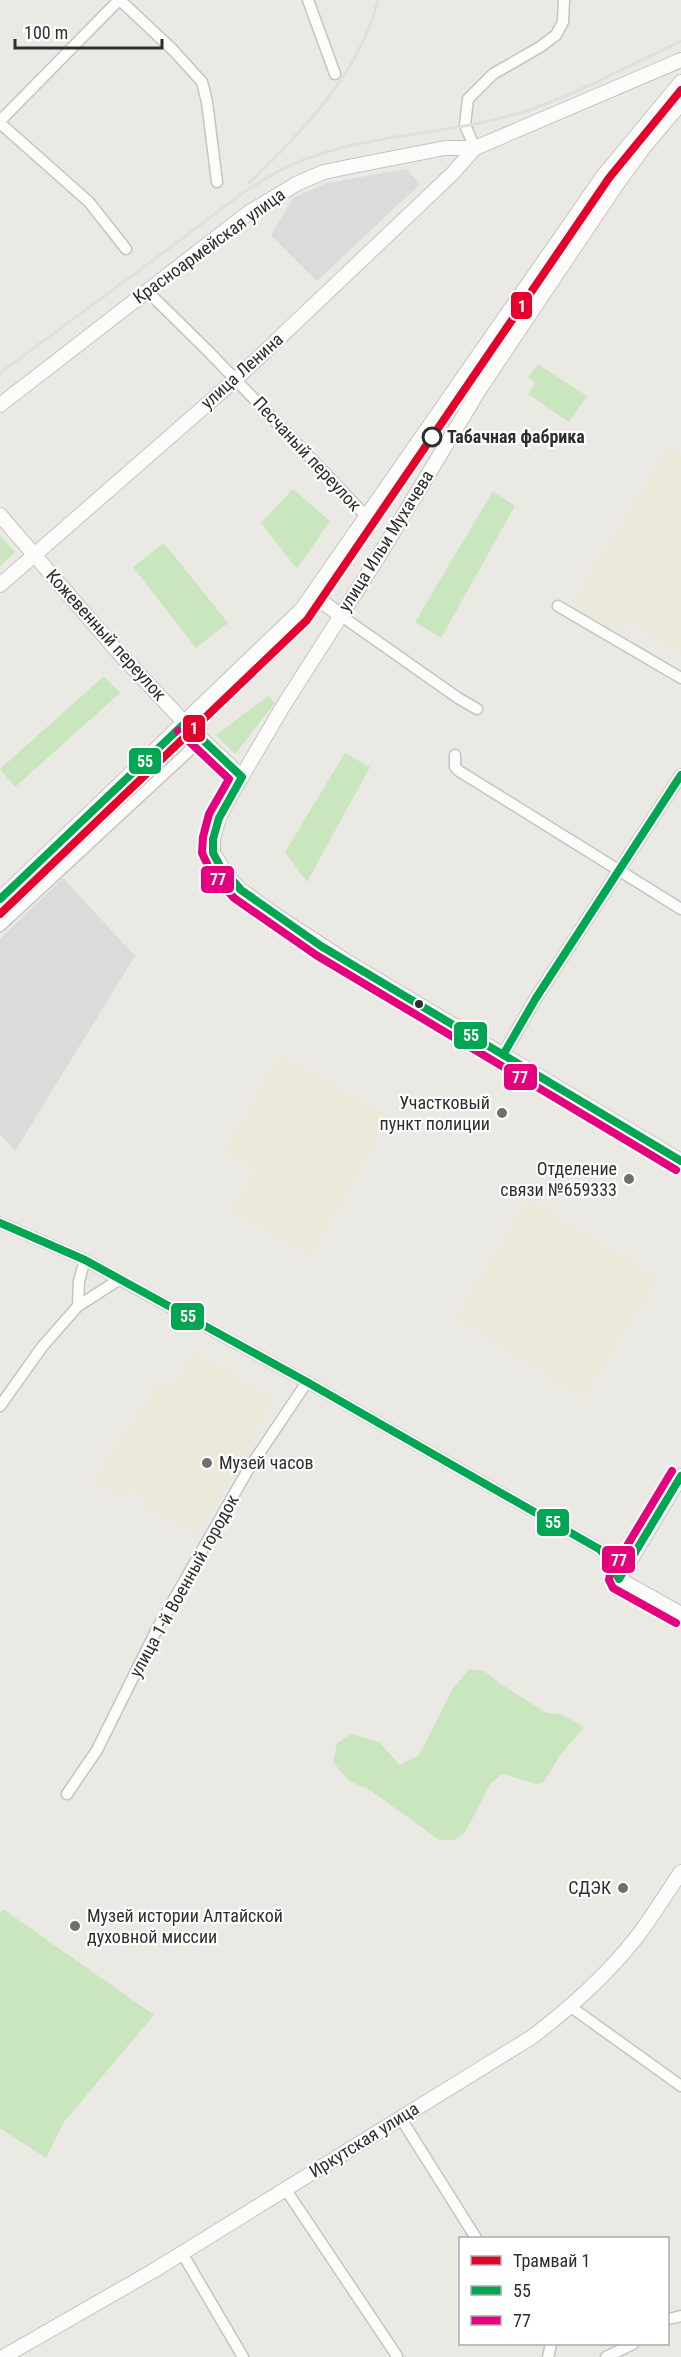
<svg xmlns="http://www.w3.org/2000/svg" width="681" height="2357" viewBox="0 0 681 2357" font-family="'Roboto Condensed',sans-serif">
<rect width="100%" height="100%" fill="#ebe9e4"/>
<path fill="#dcdadb" d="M406 169 420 184 317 281 271 235 293 198 327 183Z
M63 878 135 956 15 1151 0 1134V939Z"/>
<path fill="#ede9da" d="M669 446 681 453V653L629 623 613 631 570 606Z
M280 1055 390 1116 311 1256 232 1211 255 1170 224 1152Z
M529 1199 658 1278 583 1398 455 1318Z
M195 1351 275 1399 197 1536 143 1505 147 1497 129 1487 123 1498 92 1480 161 1381 173 1388Z"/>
<path fill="#cae6be" d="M538 364 587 396 569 422 528 394 535 383 561 400 528 378Z
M293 489 330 521 297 569 261 523Z
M493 491 515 506 441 638 415 622Z
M0 536 15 552 0 566Z
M164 543 228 623 196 648 133 567Z
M104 676 120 693 15 787 0 769Z
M268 696 275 703 235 754 216 735Z
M345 753 370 767 307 882 285 852Z
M469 1669 484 1671 499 1683 547 1713 561 1714 584 1727 560 1755 544 1782 536 1784 502 1774 491 1783 464 1834 454 1840H439L370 1790 349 1781 333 1762 337 1743 351 1734 379 1742 400 1765 419 1755 452 1690Z
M3 1909 154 2015 63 2123 46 2158 0 2128V1913Z"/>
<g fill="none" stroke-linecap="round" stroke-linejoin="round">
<g stroke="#c5c4c4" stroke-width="13">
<path id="minor" d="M120 0 173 50 202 82 207 102 217 182
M308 0 335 74
M0 121 119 0
M0 123 89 202 126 249
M475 148 465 125 468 99 493 74 540 47 556 35 563 22 564 0
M146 290 209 352 366 516
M558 606 681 678
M340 615 458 698 477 709
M455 755V767L459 771 681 909
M0 926 203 738
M0 1223 85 1260 128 1284 307 1382 599 1549 607 1557 619 1579
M85 1260 79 1281 78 1306 120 1279
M0 1406 42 1347 78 1306
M67 1794 97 1750 157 1629 248 1470 307 1382
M571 2007 681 2086
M400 2117 476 2238
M286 2190 397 2356
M182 2253 243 2357
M668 2319 681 2316
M548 2357 551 2344
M606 2357 633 2344"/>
</g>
<g stroke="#c5c4c4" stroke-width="14">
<path id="tertiary" d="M503 1055 536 998 681 775"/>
</g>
<g stroke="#c5c4c4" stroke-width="16">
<path id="secondary" d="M681 103 644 147 617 184 481 387 377 559 282 708 228 800 219 818 213 839V853L228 877 241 890 271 912 346 961 681 1161
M0 405 248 213 298 183 324 172 348 167 445 148H475L681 60
M0 515 118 652 185 723 242 777
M0 585 236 379 453 173 475 148
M313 595 340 615
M0 899 302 609 604 175 681 82
M681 1476 619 1579 681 1614
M3 2357 153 2271 532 2037C570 2008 606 1976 636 1938 652 1917 666 1894 681 1872"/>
</g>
<use href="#minor" stroke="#fcfcfb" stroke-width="10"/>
<use href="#tertiary" stroke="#fcfcfb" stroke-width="12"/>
<use href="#secondary" stroke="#fcfcfb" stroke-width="14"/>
<path stroke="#dfdfe0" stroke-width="3" d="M249 183C303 130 359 75 378 0
M0 373C58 330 117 287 175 244 207 221 240 192 275 173 353 131 446 138 529 110 581 92 631 65 681 41"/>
<g stroke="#fff" stroke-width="12">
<path id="bus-1" d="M0 899 185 723 242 777 219 818 213 839V853L220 866 241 890 321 946 681 1161
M503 1055 536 998 681 775
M0 1223 85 1260 307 1382 599 1549 607 1557 619 1579 681 1476"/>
</g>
<g stroke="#fff" stroke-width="12">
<path id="bus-2" d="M178 731 229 779 209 814 203 837 202 853 211 872 234 898 316 955 676 1170
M672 1471 610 1574 609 1580 613 1588 676 1623"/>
</g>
<use href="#bus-1" stroke="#00a651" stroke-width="8"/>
<use href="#bus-2" stroke="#e5007d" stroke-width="8"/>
<g stroke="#fff" stroke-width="12">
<path id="tram-1" d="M0 914 307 620 609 178 681 90"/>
</g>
<use href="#tram-1" stroke="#e4002b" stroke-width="8"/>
</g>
<circle fill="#fff" stroke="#2e2e2e" stroke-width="3" cx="432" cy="437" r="9"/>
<circle fill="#2e2e2e" stroke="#fff" stroke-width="2" cx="419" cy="1004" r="5"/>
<g fill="#706f6e" stroke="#fff" stroke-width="2">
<circle cx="502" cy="1113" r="6"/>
<circle cx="629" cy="1179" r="6"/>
<circle cx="207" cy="1463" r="6"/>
<circle cx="623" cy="1888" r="6"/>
<circle cx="75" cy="1926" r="6"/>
</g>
<g text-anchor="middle" stroke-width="4.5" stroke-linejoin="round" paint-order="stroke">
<g font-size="18" fill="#2e2e2e" stroke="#fff">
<text transform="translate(209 246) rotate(-36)" y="6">Красноармейская улица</text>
<text transform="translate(242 371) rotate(-42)" y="6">улица Ленина</text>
<text transform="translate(307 454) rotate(47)" y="6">Песчаный переулок</text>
<text transform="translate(386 541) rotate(-58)" y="6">улица Ильи Мухачева</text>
<text transform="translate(106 635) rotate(48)" y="6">Кожевенный переулок</text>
<text transform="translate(184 1586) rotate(-61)" y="6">улица 1-й Военный городок</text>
<text transform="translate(364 2140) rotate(-32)" y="6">Иркутская улица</text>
</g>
<g font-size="18" font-weight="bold" fill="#2e2e2e" stroke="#fff" text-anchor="start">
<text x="447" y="443">Табачная фабрика</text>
</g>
<g font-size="18" fill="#2e2e2e" stroke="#fff" text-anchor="end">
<text x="490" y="1109">Участковый<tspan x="490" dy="21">пункт полиции</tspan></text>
<text x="617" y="1175">Отделение<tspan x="617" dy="21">связи №659333</tspan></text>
<text x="219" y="1469" text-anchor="start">Музей часов</text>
<text x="611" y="1894">СДЭК</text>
<text x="87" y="1922" text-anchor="start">Музей истории Алтайской<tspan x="87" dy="21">духовной миссии</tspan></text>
</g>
</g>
<g stroke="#fff" stroke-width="2">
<rect x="510" y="291" width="23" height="29" rx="6" fill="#e4002b"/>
<rect x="182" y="714" width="24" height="29" rx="6" fill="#e4002b"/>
<rect x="128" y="747" width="34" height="28" rx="6" fill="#00a651"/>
<rect x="200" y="865" width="35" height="29" rx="6" fill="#e5007d"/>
<rect x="453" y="1021" width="35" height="29" rx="6" fill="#00a651"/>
<rect x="503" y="1063" width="35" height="28" rx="6" fill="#e5007d"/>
<rect x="170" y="1302" width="35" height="29" rx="6" fill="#00a651"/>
<rect x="536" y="1508" width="34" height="29" rx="6" fill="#00a651"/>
<rect x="601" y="1545" width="35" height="29" rx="6" fill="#e5007d"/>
</g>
<g font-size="16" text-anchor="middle" font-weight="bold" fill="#fff">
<text x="522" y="312">1</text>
<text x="194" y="734">1</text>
<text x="145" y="767">55</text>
<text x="218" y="885">77</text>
<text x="471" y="1041">55</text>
<text x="520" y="1083">77</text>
<text x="188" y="1322">55</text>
<text x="553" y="1528">55</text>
<text x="619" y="1566">77</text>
</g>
<rect x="459" y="2237" width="210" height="108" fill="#ffffff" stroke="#ababab" stroke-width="1.5"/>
<rect x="471" y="2256" width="30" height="9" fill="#e4002b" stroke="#ababab" stroke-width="1.5"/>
<text x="513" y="2267" font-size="18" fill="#2e2e2e">Трамвай 1</text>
<rect x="471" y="2286" width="30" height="9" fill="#00a651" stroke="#ababab" stroke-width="1.5"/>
<text x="513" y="2297" font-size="18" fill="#2e2e2e">55</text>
<rect x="471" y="2316" width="30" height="9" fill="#e5007d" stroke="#ababab" stroke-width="1.5"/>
<text x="513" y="2327" font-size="18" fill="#2e2e2e">77</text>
<path d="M15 39v9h147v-9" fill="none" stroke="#2e2e2e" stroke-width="3"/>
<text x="24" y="39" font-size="18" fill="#2e2e2e" stroke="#ffffff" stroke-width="4.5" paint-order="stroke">100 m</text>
</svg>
